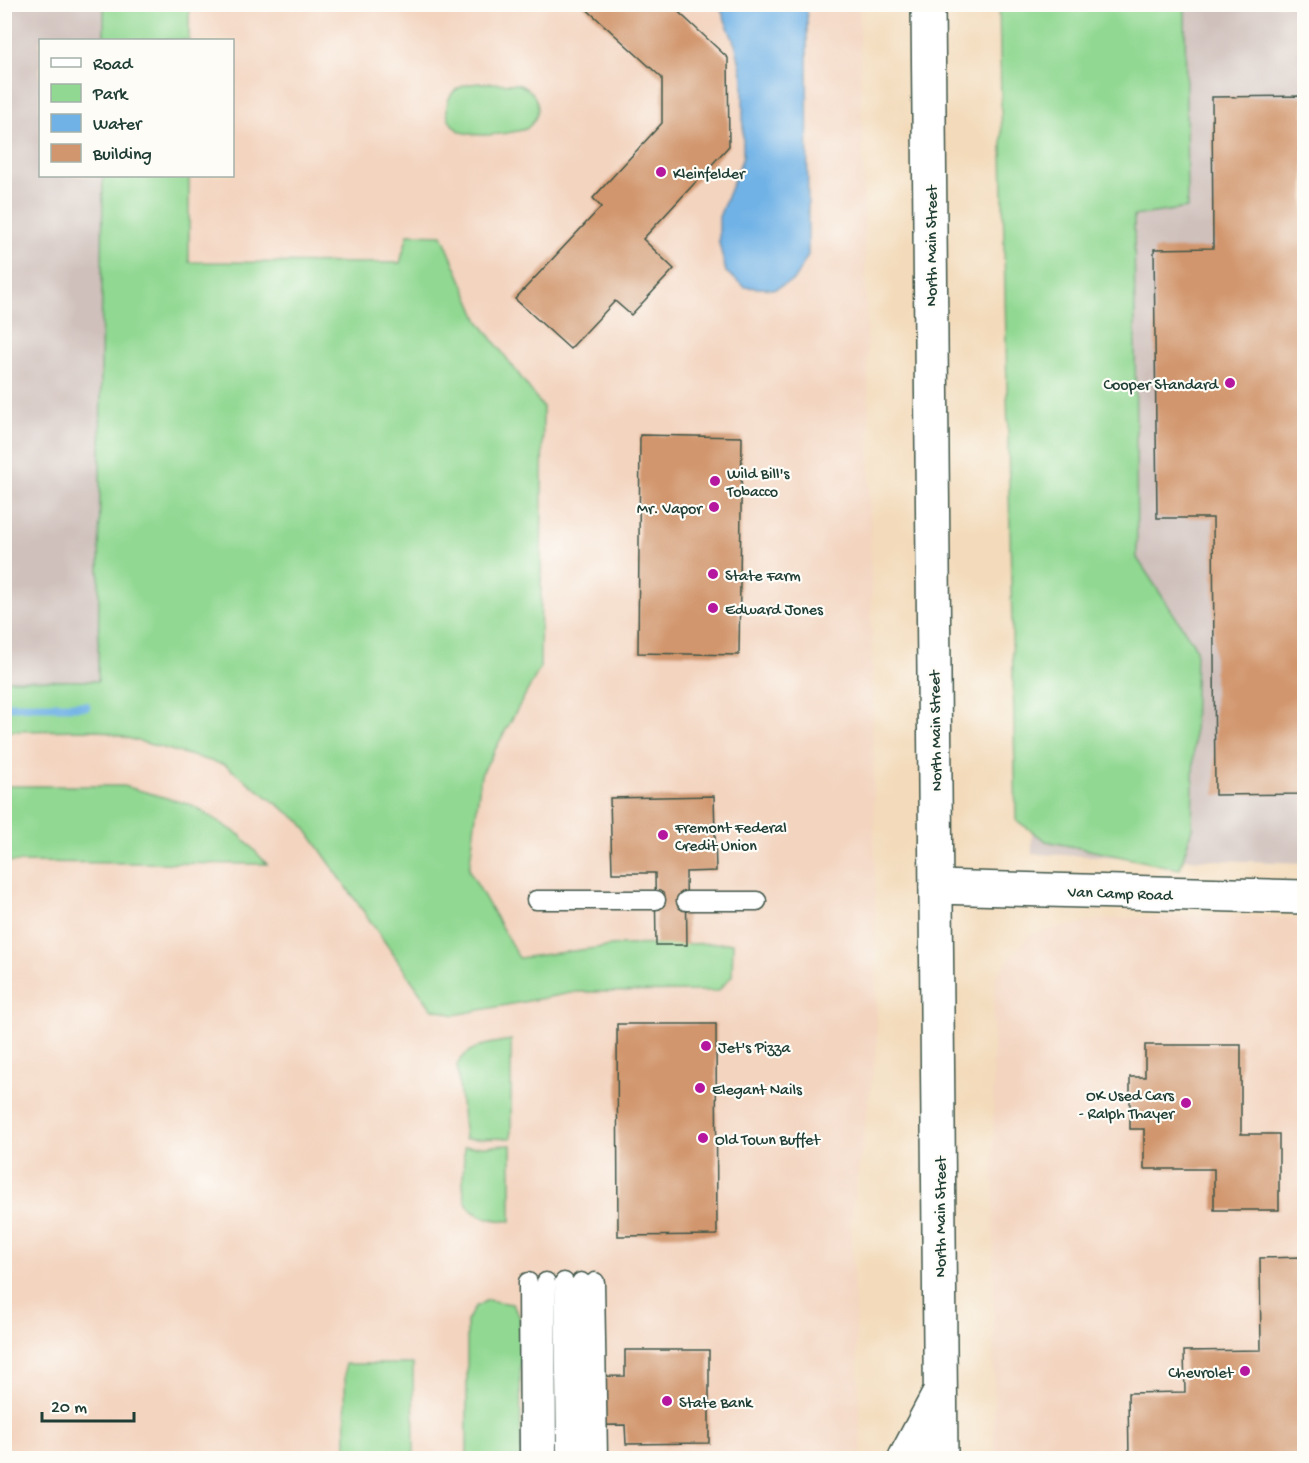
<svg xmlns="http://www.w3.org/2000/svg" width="1309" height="1463" viewBox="0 0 1309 1463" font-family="'Gochi Hand',sans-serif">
<rect width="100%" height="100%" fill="#fdfcf7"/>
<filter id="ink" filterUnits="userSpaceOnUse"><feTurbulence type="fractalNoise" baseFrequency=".0167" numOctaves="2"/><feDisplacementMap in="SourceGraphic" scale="12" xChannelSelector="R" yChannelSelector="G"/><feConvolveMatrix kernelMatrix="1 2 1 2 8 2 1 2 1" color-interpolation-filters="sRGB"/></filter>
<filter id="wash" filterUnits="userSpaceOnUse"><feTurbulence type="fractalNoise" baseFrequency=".008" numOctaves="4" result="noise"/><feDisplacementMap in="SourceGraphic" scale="24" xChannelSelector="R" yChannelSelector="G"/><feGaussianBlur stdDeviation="1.35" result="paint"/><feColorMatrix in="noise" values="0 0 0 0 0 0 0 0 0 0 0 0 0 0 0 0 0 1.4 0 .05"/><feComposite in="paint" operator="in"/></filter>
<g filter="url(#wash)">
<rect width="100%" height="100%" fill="#f3daba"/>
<path fill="#f3d4bf" d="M189 5H859L869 408 877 1044 851 1221 862 1458H5L4 731 98 730 225 765 301 822 431 1008 540 998 576 992 718 991 733 943 619 945 518 958 469 870 481 775 540 668 543 407 479 321 442 235 401 263 189 262V176H232V40H189Z
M1205 914 1304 919V1458H994L993 1016 996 975 1031 934 1103 919Z"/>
<path fill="#cfc0bb" d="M5 5H104V40H40V176H103L98 681 5 680Z
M1024 5H1304V863L1032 854Z"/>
<path fill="#91d892" stroke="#588a63" stroke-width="1.5" d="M104 5H189V40H104Z
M999 5H1185L1187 208 1134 216 1137 558 1196 648 1192 828 1180 869 1046 841 1016 820Z
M517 84C540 91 545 115 526 129 509 134 481 137 465 133 443 127 440 96 461 87 476 80 501 84 517 84Z
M103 176H189V262L400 263 408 234 442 235 479 321 543 407 540 668 481 775 469 870 519 958 619 945 733 943 732 976 718 991 576 992 454 1015 431 1008 301 822 225 765 98 730 5 731 4 680 98 681Z
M8 786H124L192 805 240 835 267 864 5 862 4 788Z
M511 1040V1138L465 1139 457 1065C469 1044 489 1044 511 1040Z
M511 1145V1221C453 1219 464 1194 464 1147Z
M487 1300 512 1304 520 1317 521 1458H467V1321L475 1307Z
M345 1364H413L414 1458H346Z"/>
<path fill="#71b2e6" stroke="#48788d" stroke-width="1.5" d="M719 5H807L808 255 794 280 775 289 745 287 726 272 719 243V217L743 157V78L736 47Z"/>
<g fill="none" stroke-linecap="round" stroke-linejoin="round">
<path stroke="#71b2e6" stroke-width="9" d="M4 706H86"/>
</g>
<g id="blocks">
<path fill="#d1966d" d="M581 4H670L728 58 729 146 643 239 674 269 631 315 615 301 570 349 515 299 601 207 593 198 662 123V78Z
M1304 96V794L1215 795 1213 518H1157L1154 249 1213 248 1212 97Z
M640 435 742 437 739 655 638 653Z
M714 796 716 871 686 872 687 945H656L655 873H612L610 798Z
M617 1024H716L717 1235 618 1236Z
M1145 1045H1241V1134H1279V1210H1214V1169H1144V1129H1130V1077H1145Z
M1304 1257V1458H1129L1128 1393 1185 1392 1184 1351 1261 1350 1260 1258Z
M625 1350H709V1443L626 1444 625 1425 529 1426V1377L625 1376Z"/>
</g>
</g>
<g filter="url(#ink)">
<use href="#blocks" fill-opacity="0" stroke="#3f5548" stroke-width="1.5"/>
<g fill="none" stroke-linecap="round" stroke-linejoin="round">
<g stroke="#3f5548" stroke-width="21">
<path id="lane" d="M536 900H656
M686 901H757
M528 1282 529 1458
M546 1282 547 1458
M564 1282 566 1458
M581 1282 582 1458
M595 1282 598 1458"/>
</g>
<g stroke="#3f5548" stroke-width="36">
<path id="secondary" d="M936 887 1304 897"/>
</g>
<g stroke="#3f5548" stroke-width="36">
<path id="primary" d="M928 4 941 1458
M905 1458 938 1396"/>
</g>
<use href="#lane" stroke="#fff" stroke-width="18"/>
<use href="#secondary" stroke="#fff" stroke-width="33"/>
<use href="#primary" stroke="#fff" stroke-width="33"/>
</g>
</g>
<g fill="#b5179e" stroke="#fdfcf7" stroke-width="2">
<circle cx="661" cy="172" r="6"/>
<circle cx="1230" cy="383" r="6"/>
<circle cx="715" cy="481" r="6"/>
<circle cx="714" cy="507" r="6"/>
<circle cx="713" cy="574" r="6"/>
<circle cx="713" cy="608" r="6"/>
<circle cx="663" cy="835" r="6"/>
<circle cx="706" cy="1046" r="6"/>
<circle cx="700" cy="1088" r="6"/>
<circle cx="1186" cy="1103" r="6"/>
<circle cx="703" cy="1138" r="6"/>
<circle cx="1245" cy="1371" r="6"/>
<circle cx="667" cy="1401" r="6"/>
</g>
<g text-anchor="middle" stroke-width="4.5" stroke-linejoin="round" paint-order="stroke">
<g font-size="16" fill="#1f3d34" stroke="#fdfcf7" text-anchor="start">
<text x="673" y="178">Kleinfelder</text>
<text x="1218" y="389" text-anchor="end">Cooper Standard</text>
<text x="727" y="478">Wild Bill's<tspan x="727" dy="18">Tobacco</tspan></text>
<text x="702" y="513" text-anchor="end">Mr. Vapor</text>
<text x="725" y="580">State Farm</text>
<text x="725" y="614">Edward Jones</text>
<text x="675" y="832">Fremont Federal<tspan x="675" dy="18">Credit Union</tspan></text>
<text x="718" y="1052">Jet's Pizza</text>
<text x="712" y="1094">Elegant Nails</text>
<text x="1174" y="1100" text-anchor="end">OK Used Cars<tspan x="1174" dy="18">- Ralph Thayer</tspan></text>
<text x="715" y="1144">Old Town Buffet</text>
<text x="1233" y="1377" text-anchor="end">Chevrolet</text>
<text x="679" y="1407">State Bank</text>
</g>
<g font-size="16" fill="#1f3d34" stroke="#fdfcf7">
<text transform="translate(930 246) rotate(-90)" y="6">North Main Street</text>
<text transform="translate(934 731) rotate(-91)" y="6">North Main Street</text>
<text transform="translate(1120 892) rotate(2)" y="6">Van Camp Road</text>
<text transform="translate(939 1217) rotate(-90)" y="6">North Main Street</text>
</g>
</g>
<rect width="1309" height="1463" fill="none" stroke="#fdfcf7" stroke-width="24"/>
<rect x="39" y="39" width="195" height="138" fill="#fdfcf7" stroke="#a4b0a9" stroke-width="1.5"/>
<rect x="51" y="58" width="30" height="9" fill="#ffffff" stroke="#a4b0a9" stroke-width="1.5"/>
<text x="93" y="69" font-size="18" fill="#1f3d34">Road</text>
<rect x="51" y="84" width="30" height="18" fill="#91d892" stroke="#a4b0a9" stroke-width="1.5"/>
<text x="93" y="99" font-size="18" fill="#1f3d34">Park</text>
<rect x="51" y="114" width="30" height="18" fill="#71b2e6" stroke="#a4b0a9" stroke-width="1.5"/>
<text x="93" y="129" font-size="18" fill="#1f3d34">Water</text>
<rect x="51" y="144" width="30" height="18" fill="#d1966d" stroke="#a4b0a9" stroke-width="1.5"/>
<text x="93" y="159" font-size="18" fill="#1f3d34">Building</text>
<path d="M42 1412v9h92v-9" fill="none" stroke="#1f3d34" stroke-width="3"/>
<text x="51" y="1412" font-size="18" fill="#1f3d34" stroke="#fdfcf7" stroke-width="4.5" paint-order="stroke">20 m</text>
</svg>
